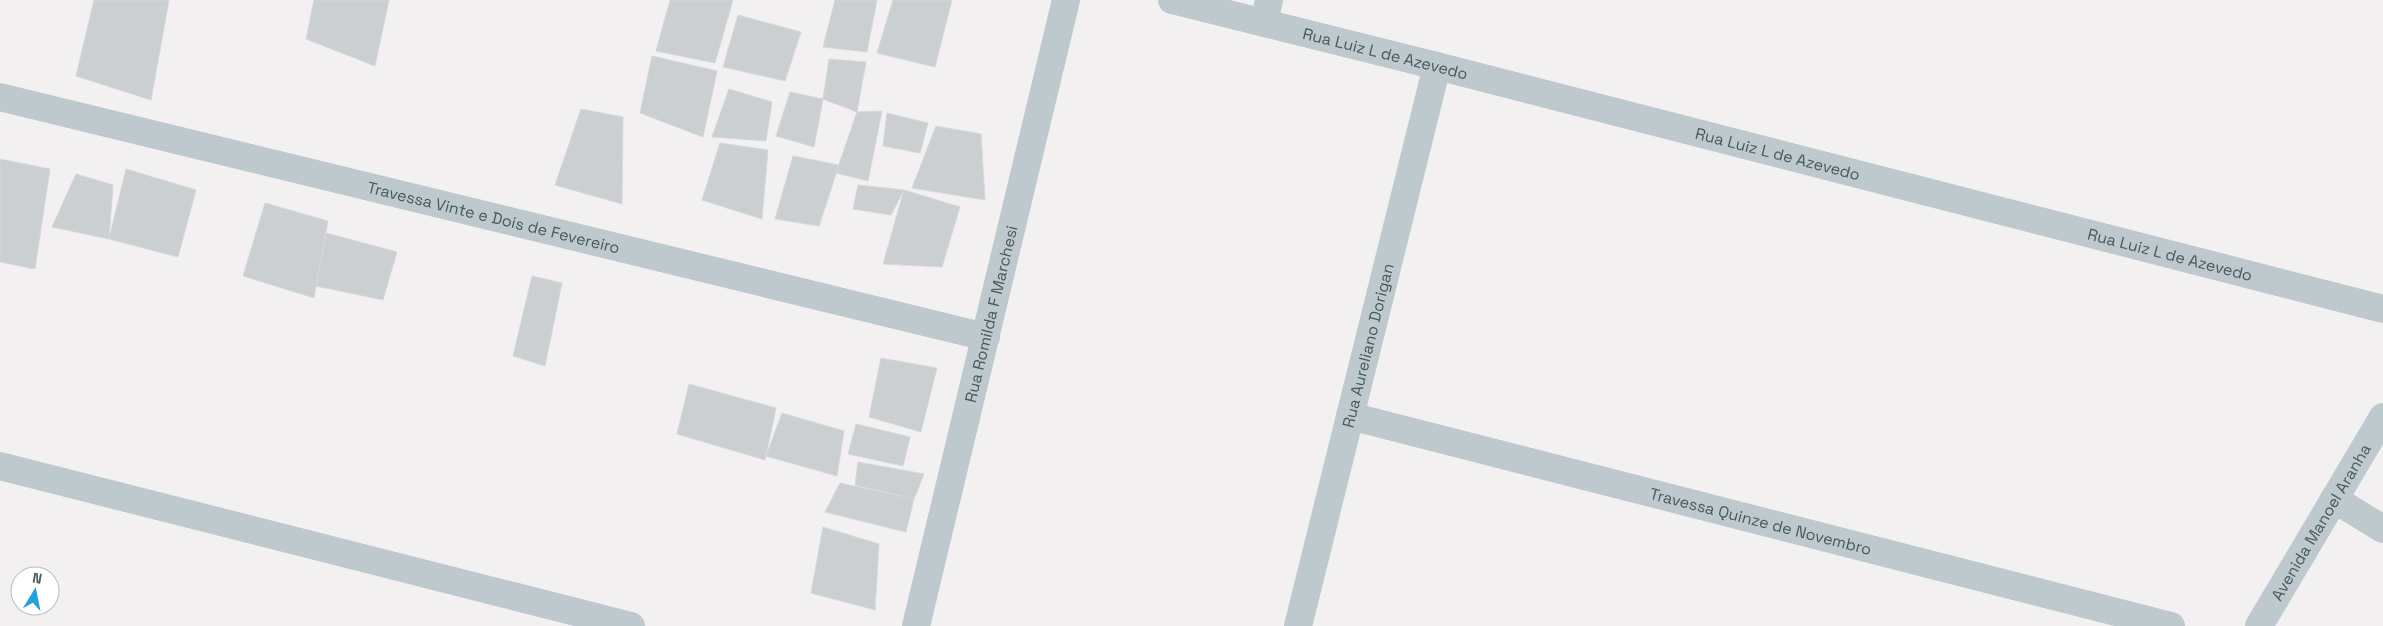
<svg xmlns="http://www.w3.org/2000/svg" width="2383" height="626" viewBox="0 0 2383 626" font-family="'Space Grotesk',sans-serif">
<rect width="100%" height="100%" fill="#f3f0f1"/>
<path fill="#cbcfd2" stroke="#d5d8db" d="M94 0H169L151 100 76 76Z
M314 0H389L375 66 306 39Z
M670 0H733L715 63 656 51Z
M835 0H877L867 52 823 47Z
M893 0H952L935 67 877 53Z
M738 15 801 32 785 81 723 67Z
M652 56 717 71 703 137 640 113Z
M829 59 866 62 857 112 823 99Z
M729 89 772 102 766 141 712 137Z
M790 92 823 99 814 147 776 136Z
M581 109 623 117 622 204 555 185Z
M882 111 868 181 836 173 857 112Z
M887 113 928 123 920 153 883 146Z
M936 126 981 134 985 200 912 188Z
M720 143 768 150 762 219 702 200Z
M793 156 839 165 819 226 775 219Z
M0 159 50 169 35 269 0 262Z
M126 169 196 190 178 257 109 239Z
M76 174 113 185 109 239 52 227Z
M858 185 904 190 891 215 853 209Z
M904 190 960 207 942 267 883 264Z
M265 203 328 221 314 298 243 276Z
M326 233 397 252 383 300 316 286Z
M532 276 562 283 545 366 513 356Z
M881 358 937 368 921 432 869 417Z
M689 384 776 408 765 460 677 434Z
M782 413 844 431 837 476 766 456Z
M856 424 910 437 903 466 848 454Z
M858 462 924 474 914 499 855 485Z
M840 483 914 499 906 532 825 512Z
M823 527 879 544 875 610 811 593Z"/>
<g fill="none" stroke-linecap="round" stroke-linejoin="round">
<g stroke="#bdc9cc" stroke-width="28">
<path id="s1" d="M1172 0 1437 66 2383 309"/>
<path d="M1264 23 1269 0"/>
<path id="s2" d="M0 97 986 337"/>
<path id="s3" d="M1350 416 2171 626"/>
<path d="M0 466 631 626"/>
<path d="M2334 499 2383 529"/>
<path id="s4" d="M916 626 1066 0"/>
<path id="s5" d="M1298 626 1437 66"/>
<path id="s6" d="M2259 626 2383 417"/>
</g>
</g>
<g text-anchor="middle" stroke-width="4.5" stroke-linejoin="round" paint-order="stroke">
<g font-size="16" fill="#49595d" stroke="#fff">
<text dy="6" stroke="none"><textPath href="#s1" startOffset="220">Rua Luiz L de Azevedo</textPath></text>
<text dy="6" stroke="none"><textPath href="#s1" startOffset="625">Rua Luiz L de Azevedo</textPath></text>
<text dy="6" stroke="none"><textPath href="#s2" startOffset="508">Travessa Vinte e Dois de Fevereiro</textPath></text>
<text dy="6" stroke="none"><textPath href="#s1" startOffset="1030">Rua Luiz L de Azevedo</textPath></text>
<text dy="6" stroke="none"><textPath href="#s4" startOffset="321">Rua Romilda F Marchesi</textPath></text>
<text dy="6" stroke="none"><textPath href="#s5" startOffset="289">Rua Aureliano Dorigan</textPath></text>
<text dy="6" stroke="none"><textPath href="#s3" startOffset="424">Travessa Quinze de Novembro</textPath></text>
<text dy="6" stroke="none"><textPath href="#s6" startOffset="121">Avenida Manoel Aranha</textPath></text>
</g>
</g>
<g transform="translate(35 591) rotate(10)"><circle r="24" fill="#ffffff" stroke="#b6bdbe"/>
<path d="M0-4L9 19L0 12L-9 19Z" fill="#22a1db"/>
<text y="-8" font-size="14" font-weight="bold" text-anchor="middle" fill="#49595d">N</text>
</g>
</svg>
